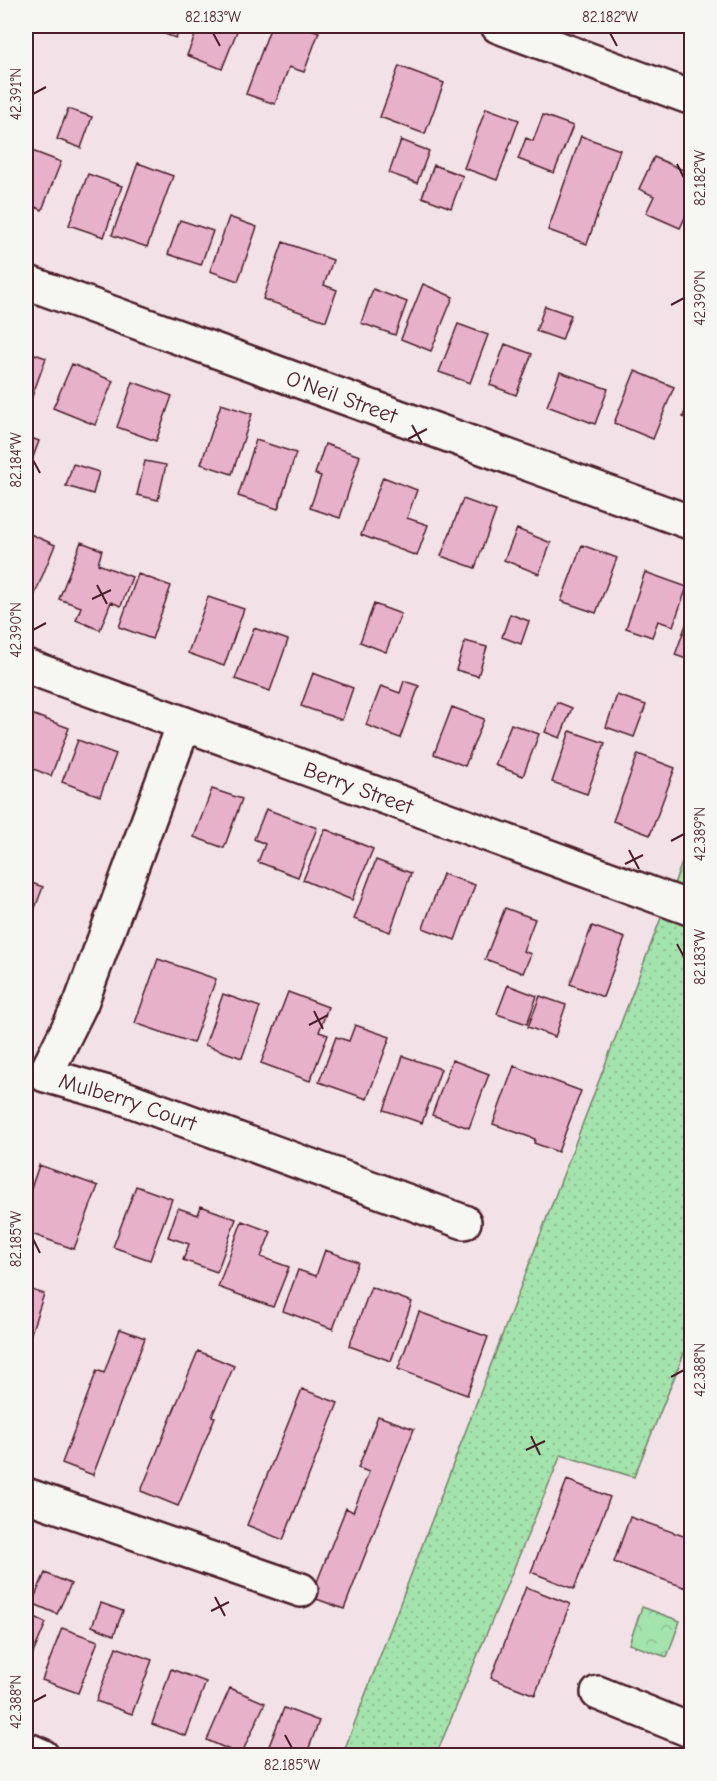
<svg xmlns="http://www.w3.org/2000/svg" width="717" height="1781" viewBox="0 0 717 1781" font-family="'Comic Neue',sans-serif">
<defs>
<pattern id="grass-dots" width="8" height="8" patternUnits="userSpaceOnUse" patternTransform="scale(1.5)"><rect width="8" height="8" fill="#a3e3ac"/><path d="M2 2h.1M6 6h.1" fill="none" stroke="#8ec294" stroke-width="1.8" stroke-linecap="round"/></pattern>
<pattern id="park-crowns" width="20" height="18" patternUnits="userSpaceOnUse" patternTransform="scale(1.5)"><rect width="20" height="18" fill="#a3e3ac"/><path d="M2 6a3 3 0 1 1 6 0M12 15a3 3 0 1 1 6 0" fill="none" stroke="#8ec294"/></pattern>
</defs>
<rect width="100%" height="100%" fill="#f2e1e6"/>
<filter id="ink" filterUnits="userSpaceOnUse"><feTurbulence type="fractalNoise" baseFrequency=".0167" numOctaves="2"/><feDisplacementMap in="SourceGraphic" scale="12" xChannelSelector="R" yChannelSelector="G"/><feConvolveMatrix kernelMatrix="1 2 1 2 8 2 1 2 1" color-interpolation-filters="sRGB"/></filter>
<g filter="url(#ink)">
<path fill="url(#grass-dots)" stroke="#76816c" stroke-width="1.5" d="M691 839V1336L634 1477 561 1455 436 1755 342 1756Z"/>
<path fill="url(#park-crowns)" stroke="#76816c" stroke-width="1.5" d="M642 1607 680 1621 667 1657 629 1644Z"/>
<path fill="#e7b1ca" stroke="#4a1f2b" stroke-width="1.5" d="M152 26H181L176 38 151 29Z
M199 26H239L222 69 187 55Z
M271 26H302L319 32 304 72 289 67 275 104 246 94Z
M399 66 444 83 425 134 380 117Z
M486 108 519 120 497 180 464 168Z
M68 109 92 117 81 148 57 139Z
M543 115 573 126 554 173 518 159 526 138 533 141Z
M581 136 620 150 587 244 548 230Z
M401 140 429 151 417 183 389 173Z
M27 149 61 162 42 210 26 203V153Z
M654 157 692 174V203L680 228 646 213 654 196 639 189Z
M138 163 173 176 147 247 112 235Z
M434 165 463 176 451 208 422 197Z
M88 174 122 186 104 237 69 225Z
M229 217 257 227 238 281 210 271Z
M180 220 213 231 201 265 168 254Z
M283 242 333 260 324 285 337 290 326 321 263 299Z
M423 284 453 297 431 351 401 339Z
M373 289 407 302 395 335 361 323Z
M545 306 571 315 562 340 536 331Z
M458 324 488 335 470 383 439 372Z
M505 344 532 354 516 395 490 385Z
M26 351 46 358 26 413Z
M72 364 113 381 95 425 53 408Z
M635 371 674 387 653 439 614 423Z
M560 372 608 389 595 424 547 406Z
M133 382 172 396 156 441 117 427Z
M692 391V420L683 417Z
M221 404 252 414 232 474 201 464Z
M26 436 39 441 28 471 26 470Z
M256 440 296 453 278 509 238 496Z
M325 444 360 456 340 518 310 508 321 476 315 474Z
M145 461 166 465 158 500 137 495Z
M73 464 99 472 93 494 66 486Z
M383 477 417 490 407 518 428 525 417 556 361 535Z
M463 499 496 511 475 568 441 556Z
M517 529 551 543 539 574 504 560Z
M28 533 55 545 35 594 26 590V538Z
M81 542 102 550 98 564 132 577 121 606 111 602 100 630 76 620 81 607 59 599Z
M582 545 617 558 596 613 561 601Z
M645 572 687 587 673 626 658 621 652 637 626 628Z
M138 574 171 586 152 639 119 627Z
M208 597 244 609 224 666 188 653Z
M374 604 401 614 386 652 360 642Z
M692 608V661L675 655Z
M510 614 529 621 521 644 502 637Z
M254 628 288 640 270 691 235 679Z
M465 641 487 647 478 676 456 670Z
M313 673 353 688 342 720 301 706Z
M404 681 419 686 400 738 366 725 381 686 400 693Z
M617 695 646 705 634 737 606 727Z
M557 702 572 708 560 738 545 732Z
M452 707 484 719 465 766 434 754Z
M26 712 69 728 51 776 26 766Z
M511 724 539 734 523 776 495 765Z
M570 731 605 743 587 794 552 782Z
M78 740 116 754 100 796 62 782Z
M638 754 675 768 650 835 613 821Z
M212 789 242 799 224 848 194 837Z
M266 809 317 828 298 877 258 862 265 844 254 839Z
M325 829 373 849 352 900 303 880Z
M376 860 411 873 390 932 354 919Z
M443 874 475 885 455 940 423 928Z
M26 881 43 887 30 921 26 919Z
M505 908 535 919 523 951 531 954 523 973 485 959Z
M592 926 625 938 603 997 570 984Z
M158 959 216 979 193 1043 135 1023Z
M508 985 537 996 527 1024 497 1014Z
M288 992 328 1007 319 1032 328 1035 310 1081 261 1063Z
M223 994 260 1007 242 1058 205 1045Z
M540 996 566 1005 555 1037 528 1027Z
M355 1025 390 1037 367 1099 319 1082 336 1037 349 1041Z
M403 1056 441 1069 422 1123 384 1110Z
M452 1060 489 1074 469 1128 432 1115Z
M514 1066 581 1091 558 1152 534 1143 535 1139 493 1124Z
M39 1165 98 1186 74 1249 26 1232V1203Z
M136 1186 172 1199 150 1260 113 1247Z
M201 1206 236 1219 217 1272 183 1260 189 1244 168 1237 178 1208 198 1215Z
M242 1221 271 1232 261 1257 289 1267 273 1307 218 1287Z
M325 1250 358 1262 333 1329 283 1311 298 1270 316 1276Z
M371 1287 412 1302 391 1361 349 1346Z
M26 1288 44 1294 26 1348Z
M419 1312 488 1337 467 1395 398 1369Z
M120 1329 145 1338 93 1475 62 1463 97 1370 104 1373Z
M198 1351 234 1366 212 1416 215 1417 178 1506 141 1491Z
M302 1389 338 1403 283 1540 247 1525Z
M378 1416 414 1429 344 1609 311 1597 346 1508 353 1512 369 1472 358 1468Z
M567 1480 610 1497 574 1589 531 1572Z
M630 1517 692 1539V1590L614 1562Z
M45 1573 71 1584 57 1614 32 1603Z
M526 1587 570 1604 535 1695 491 1678Z
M101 1603 123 1611 114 1635 92 1626Z
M26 1614 46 1623 26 1670Z
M62 1628 98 1641 78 1693 42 1680Z
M116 1647 152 1660 132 1714 96 1701Z
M171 1669 206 1682 186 1736 152 1724Z
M230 1688 265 1703 241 1755 207 1740Z
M284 1708 319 1721 306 1756H265Z"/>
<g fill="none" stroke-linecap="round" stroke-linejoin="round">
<g stroke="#4a1f2b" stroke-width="38">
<g id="minor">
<path d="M498 26 692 98"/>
<path id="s1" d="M26 282 692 523"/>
<path id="s2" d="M26 666 692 909"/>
<path id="s3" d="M184 724 81 1003 45 1075 122 1097 464 1222"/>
<path d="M26 1495 301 1590"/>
<path d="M598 1693 692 1731"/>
<path d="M26 1749 42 1756"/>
</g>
</g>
<use href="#minor" stroke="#f6f6f2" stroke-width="33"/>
</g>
</g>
<path fill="none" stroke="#4a1f2b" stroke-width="2" d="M213 33 220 46M610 33 617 46M33 94 46 87M677 164 684 178M671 305 684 298M412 425 422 443M408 439 427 429M33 460 40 473M97 585 107 604M92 599 111 590M33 630 46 623M671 841 684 834M629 850 639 869M625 864 643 855M677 944 684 957M314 1011 323 1029M309 1025 328 1015M33 1239 40 1253M671 1377 684 1370M531 1436 540 1455M526 1450 545 1441M215 1597 225 1616M211 1611 229 1602M33 1702 46 1695M285 1735 292 1748"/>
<g text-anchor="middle" stroke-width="4.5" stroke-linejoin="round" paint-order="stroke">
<g font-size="22" fill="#4a1f2b" stroke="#f6f6f2">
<text dy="8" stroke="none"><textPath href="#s1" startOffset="336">O'Neil Street</textPath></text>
<text dy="8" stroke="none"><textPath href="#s2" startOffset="354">Berry Street</textPath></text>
<text dy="8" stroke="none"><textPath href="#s3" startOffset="465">Mulberry Court</textPath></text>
</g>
</g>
<rect width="717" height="1781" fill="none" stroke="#f6f6f2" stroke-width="66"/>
<rect x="33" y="33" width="651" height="1715" fill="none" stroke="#4a1f2b" stroke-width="2"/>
<g font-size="15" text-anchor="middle" fill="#4a1f2b">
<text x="213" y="22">82.183°W</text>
<text x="610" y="22">82.182°W</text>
<text transform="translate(16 94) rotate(-90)" y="5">42.391°N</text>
<text transform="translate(700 178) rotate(-90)" y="5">82.182°W</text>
<text transform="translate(700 298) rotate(-90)" y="5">42.390°N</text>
<text transform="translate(16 460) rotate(-90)" y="5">82.184°W</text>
<text transform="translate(16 630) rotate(-90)" y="5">42.390°N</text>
<text transform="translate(700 834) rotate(-90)" y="5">42.389°N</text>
<text transform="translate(700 957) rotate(-90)" y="5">82.183°W</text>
<text transform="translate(16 1239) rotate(-90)" y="5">82.185°W</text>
<text transform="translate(700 1370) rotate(-90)" y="5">42.388°N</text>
<text transform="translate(16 1702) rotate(-90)" y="5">42.388°N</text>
<text x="292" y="1770">82.185°W</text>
</g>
</svg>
